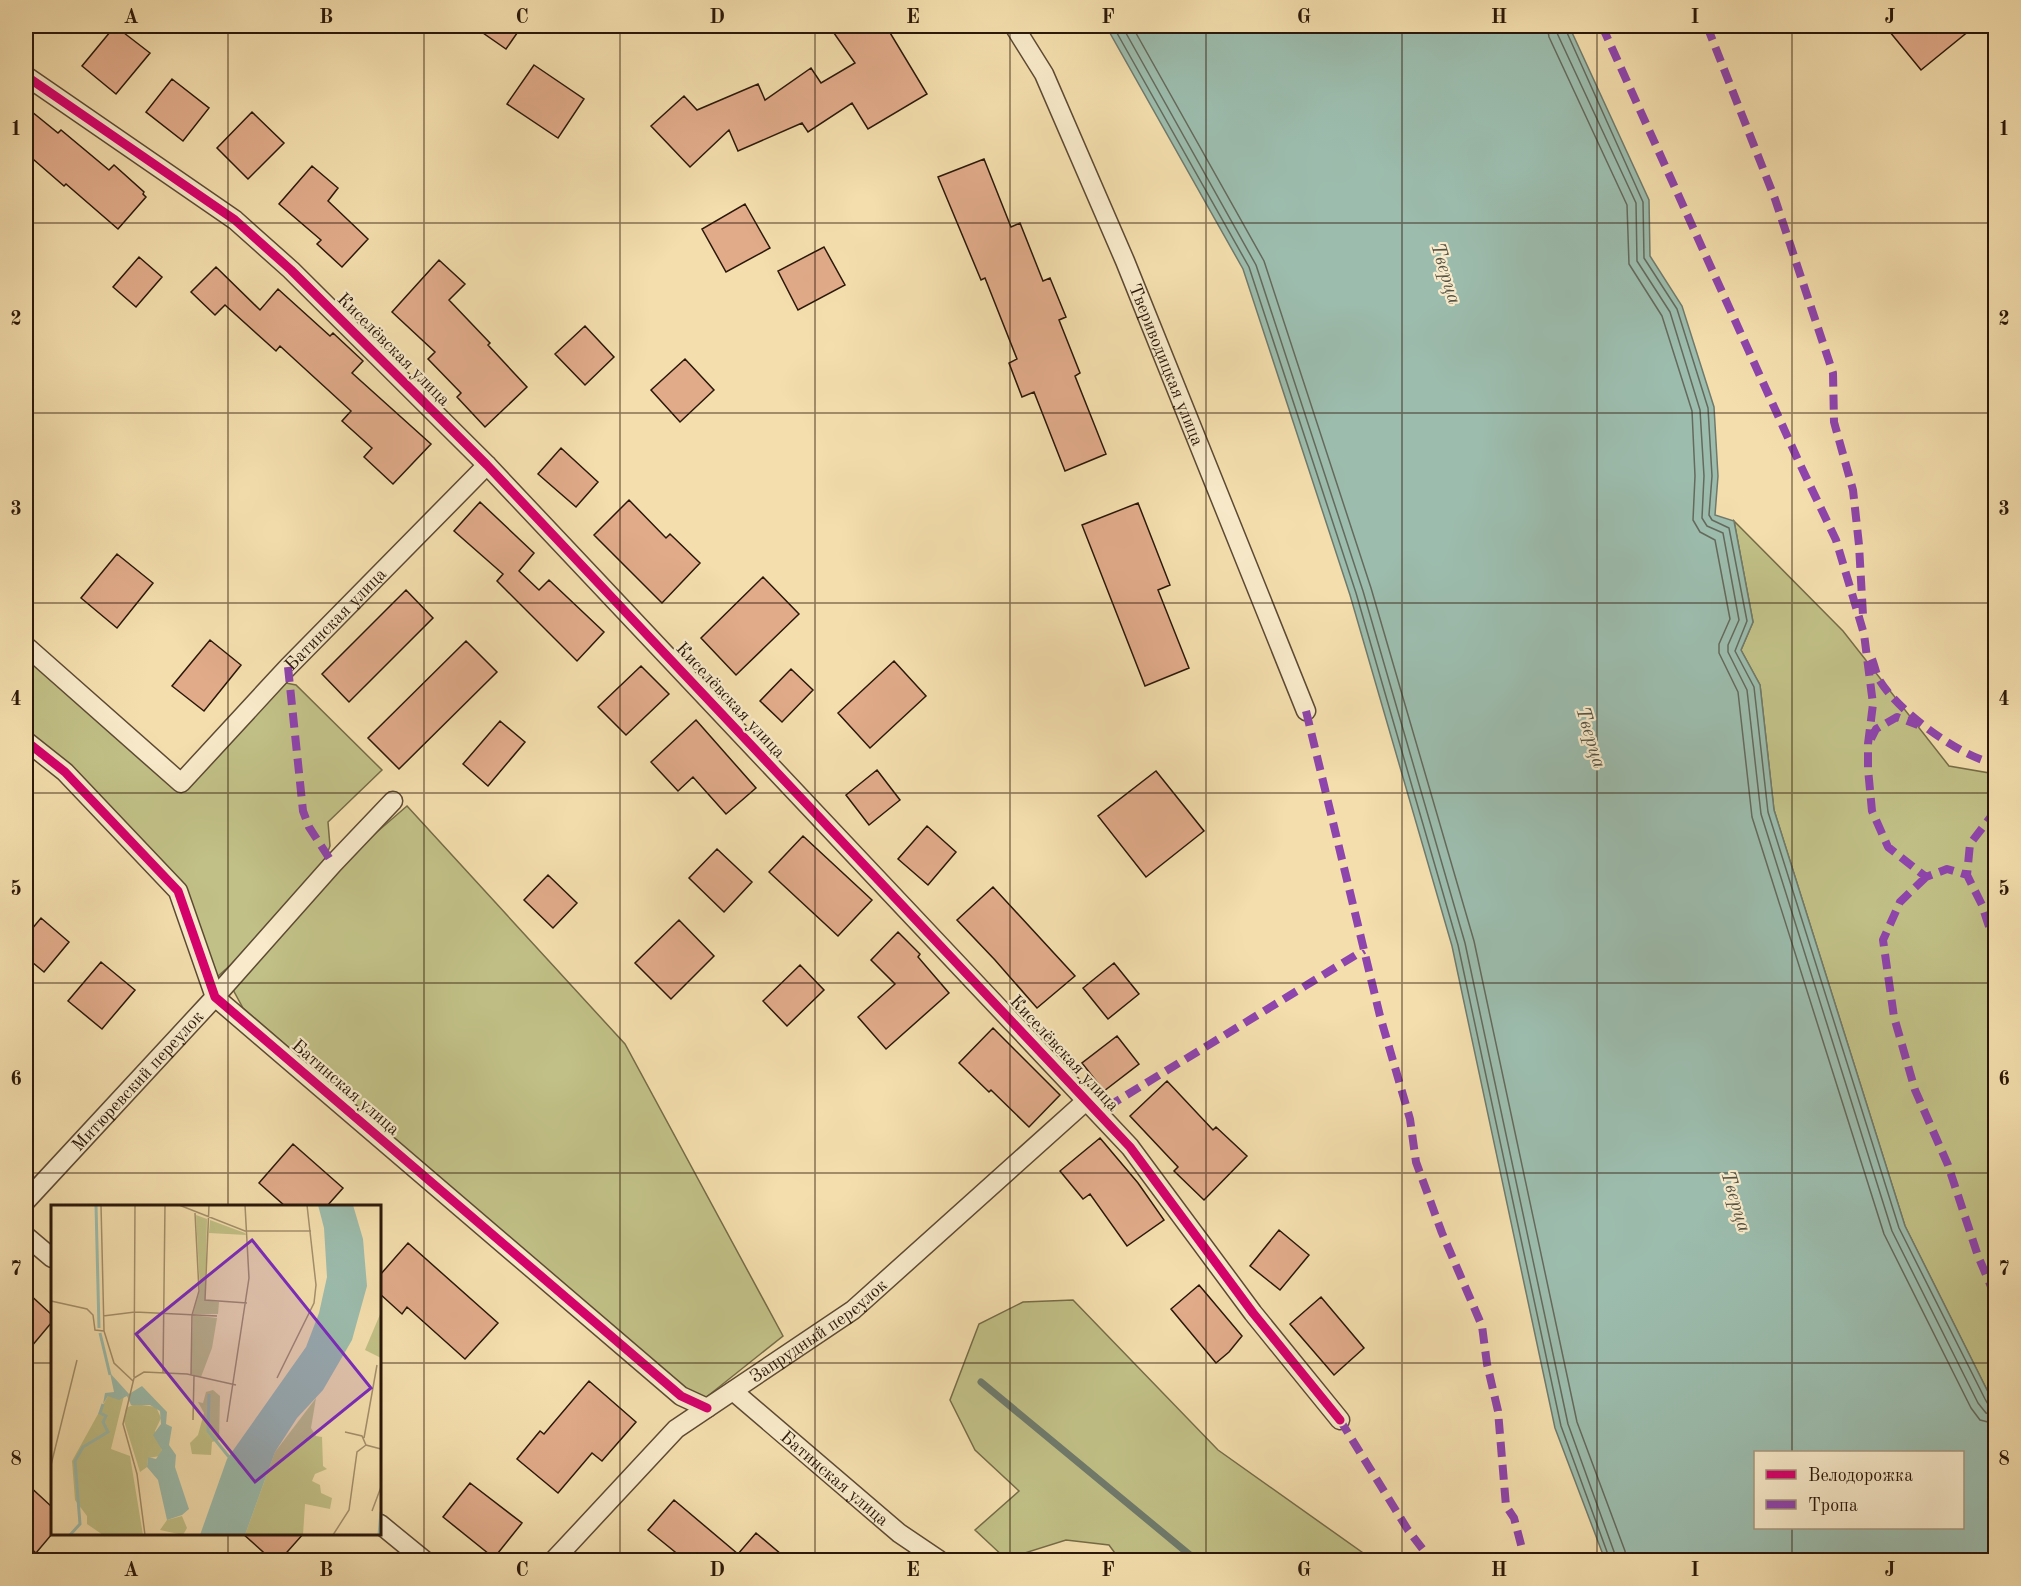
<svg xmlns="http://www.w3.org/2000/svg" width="2021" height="1586" viewBox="0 0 2021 1586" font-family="'Old Standard TT',serif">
<rect width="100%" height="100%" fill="#f4dead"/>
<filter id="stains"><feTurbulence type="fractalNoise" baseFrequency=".00333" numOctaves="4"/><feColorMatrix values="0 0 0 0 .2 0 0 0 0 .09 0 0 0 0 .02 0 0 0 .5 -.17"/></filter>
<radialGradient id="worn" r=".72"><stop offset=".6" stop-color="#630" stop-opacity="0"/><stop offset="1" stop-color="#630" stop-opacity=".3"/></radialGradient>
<path fill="#c1c086" stroke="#766c48" stroke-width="1.5" d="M1734 521 1843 631 1949 766 1995 774V1406L1905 1226 1774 810 1760 685 1741 650 1753 622Z
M26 656 179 790 281 682 296 685 382 770 328 822 330 846 324 862 252 946 217 977 185 887 67 763 26 732Z
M407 806 625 1044 783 1336 704 1399 684 1391 243 1008 231 986 348 857Z
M1073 1300 1218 1450 1373 1560H1120L1109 1545 1066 1540 1006 1559 975 1530 1019 1491 975 1450 950 1400 979 1324 1023 1302Z"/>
<path fill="#9cbcad" stroke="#6f7a6c" stroke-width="1.5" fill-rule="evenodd" d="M1106 26H1569L1649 200 1650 256 1682 306 1714 407 1718 476 1715 515 1734 521 1753 622 1741 650 1760 685 1774 810 1905 1226 1995 1406V1560H1605L1555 1428 1452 946 1350 595 1243 269ZM1756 1452H1962V1528H1756Z"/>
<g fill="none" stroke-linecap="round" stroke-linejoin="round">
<path stroke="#646a5c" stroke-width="1.5" d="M1113 26 1249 267 1356 593 1458 945 1561 1426 1610 1560
M1122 26 1256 265 1363 591 1465 943 1568 1424 1617 1560
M1132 26 1264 261 1371 588 1474 941 1577 1422 1625 1551 1626 1560
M1547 26 1549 37 1627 205 1629 264 1662 316 1692 411 1695 476 1693 520 1700 532 1715 540 1730 619 1719 644V653L1738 692 1752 817 1884 1234 1971 1408 1980 1420 1996 1424
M1556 26 1557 33 1636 203 1637 261 1670 312 1700 410 1704 476 1702 518 1707 526 1723 533 1739 620 1728 645V652L1747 690 1761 814 1892 1231 1978 1403 1986 1413 1996 1415
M1564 26 1643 202 1644 258 1677 309 1708 408 1712 476 1709 515 1712 520 1729 528 1747 621 1735 651 1754 687 1768 812 1899 1228 1985 1399 1989 1406 1996 1408"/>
<path stroke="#6f7a6c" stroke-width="7" d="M981 1382 1196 1560"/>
</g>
<path fill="#e1ab8a" stroke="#2b180a" stroke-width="1.5" d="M115 26 150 53 116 94 82 66Z
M473 26H522L506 49Z
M829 26H886L927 94 868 129 852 103 808 132 802 123 738 151 729 130 690 167 651 126 684 96 697 110 758 84 765 100 811 68 821 83 855 63Z
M1885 26H1975L1921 70Z
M534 65 584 99 558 138 507 104Z
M172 79 209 108 183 141 146 112Z
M26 107 58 133 61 130 109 170 114 165 144 192 143 194 146 197 118 229 66 184 64 186 26 153Z
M252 112 284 143 248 179 217 148Z
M984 159 1011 227 1020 223 1043 281 1050 278 1066 317 1059 320 1080 373 1075 376 1106 454 1065 471 1034 392 1022 397 1009 363 1017 359 985 278 981 280 938 177Z
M312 166 338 188 328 201 368 239 342 267 317 244 321 240 279 204Z
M745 204 770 248 726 272 702 229Z
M824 247 845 285 798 310 778 271Z
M139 257 162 277 136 307 113 287Z
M439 260 465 284 449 300 490 343 488 345 527 387 485 427 457 397 461 393 428 359 435 352 392 312Z
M216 267 260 310 278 289 330 336 333 333 363 361 352 373 431 444 393 484 364 457 372 448 342 421 351 411 280 346 276 351 225 305 215 315 191 292Z
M585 326 614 357 585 385 555 354Z
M685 359 714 390 680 422 651 390Z
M561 448 598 482 576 507 538 474Z
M629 500 666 538 670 534 700 563 662 603 594 535Z
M480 502 534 553 519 571 539 590 549 580 604 632 577 661 497 581 503 574 454 531Z
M1138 503 1170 585 1158 590 1189 668 1145 686 1082 525Z
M117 554 153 583 117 628 81 598Z
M763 577 799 614 736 675 701 638Z
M406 590 433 618 349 702 322 674Z
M210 640 241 665 204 711 172 686Z
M466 641 497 672 399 769 368 738Z
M894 661 926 696 870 748 838 713Z
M641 666 669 694 626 735 598 707Z
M791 669 813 690 782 722 760 701Z
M696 720 756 788 726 814 693 777 678 791 651 762Z
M500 721 525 742 488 786 463 764Z
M877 770 900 800 869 825 846 795Z
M1156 771 1204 831 1146 877 1098 816Z
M927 826 956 852 928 885 898 859Z
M803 836 872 900 838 936 769 872Z
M717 849 752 882 724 912 689 878Z
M548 875 577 903 553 928 524 900Z
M993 887 1075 976 1037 1008 995 960 957 920Z
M41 918 69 942 44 972 26 957V936Z
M679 920 714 956 671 999 635 963Z
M898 932 920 954 918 957 949 993 886 1049 858 1017 895 984 871 960Z
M101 962 135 990 102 1029 68 1001Z
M1114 963 1139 994 1108 1019 1083 988Z
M800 965 824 990 787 1026 763 1001Z
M993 1028 1060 1095 1029 1127 991 1090 989 1092 959 1063Z
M1117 1036 1139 1064 1104 1091 1082 1063Z
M1167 1081 1213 1130 1216 1127 1247 1156 1204 1200 1174 1171 1178 1167 1130 1116Z
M1100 1138 1138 1183 1164 1220 1127 1246 1090 1194 1083 1199 1060 1171Z
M293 1144 343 1188 327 1206H285L259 1183Z
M1279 1230 1309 1255 1280 1290 1250 1266Z
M408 1243 498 1323 465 1359 407 1307 402 1314 380 1294V1275Z
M1199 1285 1242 1336 1229 1352 1216 1363 1171 1309Z
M26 1291 52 1315V1322L26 1353Z
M1321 1297 1364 1348 1334 1375 1290 1324Z
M589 1381 636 1422 602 1461 592 1453 558 1493 517 1459 540 1431 544 1434Z
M26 1483 52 1507V1534L36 1553 26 1544Z
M470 1483 522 1523 494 1558 443 1517Z
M674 1500 738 1554 756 1533 788 1560H685L648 1530Z
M242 1533H304L280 1560H272Z"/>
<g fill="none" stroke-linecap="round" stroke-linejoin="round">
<g stroke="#5d4a33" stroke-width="21">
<g id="minor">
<path id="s1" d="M1014 26 1044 74 1125 261 1306 711"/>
<path d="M26 76 235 220 291 270 487 465 1130 1147 1253 1313 1340 1420"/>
<path id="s2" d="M26 646 181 783 288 667 487 465"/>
<path d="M26 741 65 772 178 891 215 997 681 1396 707 1408"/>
<path id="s3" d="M26 1201 215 997 333 864 393 801"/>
<path d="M26 1236 52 1258"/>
<path id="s4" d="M733 1391 899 1533 939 1560"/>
<path d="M380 1524 424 1560"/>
<path id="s5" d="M554 1560 676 1429 853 1310 1087 1100"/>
</g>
</g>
<use href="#minor" stroke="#f8eaca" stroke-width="18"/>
<path stroke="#8e44ad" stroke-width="8" stroke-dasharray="15 8" stroke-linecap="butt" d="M1602 26 1798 460 1836 540 1864 634 1873 704 1868 744V769L1872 811 1888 847 1926 877 1947 869 1967 875
M1707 26 1775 199 1833 373 1834 422 1853 490 1859 545 1863 615
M1872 659C1875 666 1876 675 1880 681 1899 712 1960 757 1996 764
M288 667 303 811 309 827 333 864
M1306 711 1380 1016 1410 1119 1416 1162 1442 1233 1482 1326 1487 1364 1498 1411 1506 1506 1514 1518 1525 1560
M1871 739 1876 729 1897 717 1918 725
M1996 810 1970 844 1967 875 1982 905 1996 948
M1926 877 1900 902 1883 940 1894 1017 1915 1090 1948 1165 1978 1256 1996 1298
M1107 1107 1364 950
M1340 1420 1408 1530 1431 1560"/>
<g stroke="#f8eaca" stroke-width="13">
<path id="cycleway" d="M26 76 235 220 291 270 487 465 1130 1147 1253 1313 1340 1420
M26 741 65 772 178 891 215 997 681 1396 707 1408"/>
</g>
<use href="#cycleway" stroke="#d6006c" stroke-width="9"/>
</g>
<path fill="none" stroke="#2b180a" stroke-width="1.5" stroke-opacity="0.55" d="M228 26V1206M424 26V1560M620 26V1560M815 26V1560M1010 26V1560M1206 26V1560M1402 26V1560M1597 26V1560M1792 26V1452M26 223H1996M26 413H1996M26 603H1996M26 793H1996M26 983H1996M26 1173H1996M26 1363H52M380 1363H1996M1792 1528V1560M228 1534V1560"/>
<g text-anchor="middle" stroke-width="4.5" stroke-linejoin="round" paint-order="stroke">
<g font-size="18" fill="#2b180a" stroke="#f8eaca">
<text transform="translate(394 349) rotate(45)" y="6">Киселёвская улица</text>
<text dy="6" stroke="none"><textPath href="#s1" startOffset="372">Твериводицкая улица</textPath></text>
<text dy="6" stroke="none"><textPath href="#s2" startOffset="432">Батинская улица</textPath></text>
<text transform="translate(731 700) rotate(47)" y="6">Киселёвская улица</text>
<text transform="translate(1065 1053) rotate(47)" y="6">Киселёвская улица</text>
<text dy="6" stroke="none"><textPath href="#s3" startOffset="164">Митюревский переулок</textPath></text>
<text transform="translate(346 1087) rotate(41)" y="6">Батинская улица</text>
<text dy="6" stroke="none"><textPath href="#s5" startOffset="352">Запрудный переулок</textPath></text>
<text dy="6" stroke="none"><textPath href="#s4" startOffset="134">Батинская улица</textPath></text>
</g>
<g font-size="20" font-style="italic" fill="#535143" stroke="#f8eaca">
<text transform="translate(1447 273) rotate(73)" y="7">Тверца</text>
<text transform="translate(1592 737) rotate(73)" y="7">Тверца</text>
<text transform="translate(1737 1201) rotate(73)" y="7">Тверца</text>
</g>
</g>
<g transform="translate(51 1205)">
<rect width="330" height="330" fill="#f4dead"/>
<path d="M145 10 156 14 154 95 168 97 167 109H142L149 85ZM159 15 194 28 195 30 158 28ZM330 107V153L314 145ZM142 110 166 113 161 143 150 172 140 169ZM162 185 169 191 168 235 161 237 160 250 141 249 139 238 147 230 153 208 147 197 152 198 155 187ZM57 191H73L60 244 79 251 92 330H52L36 319V311L24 295 21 256ZM265 193 260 223 265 231 271 232 272 261 276 264 264 269 261 276 269 280 270 288 281 293 279 304 254 299 252 330H194L224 247ZM84 199 105 202 110 213 104 226 111 245 109 251 97 253 96 262 89 267 73 216 75 203ZM131 311 136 323 132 330 109 325 116 315Z" fill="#c1c086"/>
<path d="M267 0H302L312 34 316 81 301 135 272 185 246 213 224 247 194 330H149L176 254 255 142 268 108 276 72 273 23ZM59 168 78 189 91 181 116 207 115 219 121 222 118 240 125 250 124 262 138 304 131 310 116 315 107 275 96 262 97 252 105 254 111 245 102 230 110 219 109 206 99 200H80L76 191 68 195 57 191 52 199 54 188 63 187Z" fill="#9cbcad"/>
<path fill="none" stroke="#9cbcad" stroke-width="3" d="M45 0 48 123M49 128 59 170M158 189 157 226 178 252M19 330 29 319 24 256 32 242 57 227 52 217 55 211 49 208 52 199M328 330 330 307"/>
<path fill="none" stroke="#a48f6c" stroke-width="1.5" d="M50 0 53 126 63 158 82 176M128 0 194 26H260M158 0 154 95 196 98M0 96 36 104 42 110 44 125 53 126M52 111 84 107 166 111M112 168 114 0M140 170 141 110 148 86 144 8M83 172 84 0M226 173 263 98 265 80 256 0M142 215 143 171M176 217 198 73 194 0M294 227 311 231 315 240 330 244M313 233 326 160M0 260 26 155M321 306 330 282M94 330 86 269 72 219 83 173 93 167 136 169 185 180M282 330 298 305 306 247 315 240"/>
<path fill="#7b2cbf" fill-opacity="0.15" stroke="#7b2cbf" stroke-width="3" d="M201 35 320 183 204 277 85 129Z"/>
<rect width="330" height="330" fill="none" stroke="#2b180a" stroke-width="3"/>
</g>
<rect width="2021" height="1586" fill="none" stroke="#f4dead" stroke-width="66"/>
<rect x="1754" y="1451" width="210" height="78" fill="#f8eaca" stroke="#a6967d" stroke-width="1.5"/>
<rect x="1766" y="1470" width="30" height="9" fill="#d6006c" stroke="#a6967d" stroke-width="1.5"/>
<text x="1808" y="1481" font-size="18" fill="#2b180a">Велодорожка</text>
<rect x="1766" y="1500" width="30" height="9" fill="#8e44ad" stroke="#a6967d" stroke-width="1.5"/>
<text x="1808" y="1511" font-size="18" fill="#2b180a">Тропа</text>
<rect x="33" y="33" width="1955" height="1520" fill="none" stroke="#2b180a" stroke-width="2"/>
<g font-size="20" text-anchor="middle" font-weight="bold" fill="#2b180a">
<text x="131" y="23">A</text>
<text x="326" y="23">B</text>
<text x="522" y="23">C</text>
<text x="717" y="23">D</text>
<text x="913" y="23">E</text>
<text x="1108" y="23">F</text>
<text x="1304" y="23">G</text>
<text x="1499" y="23">H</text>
<text x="1695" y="23">I</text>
<text x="1890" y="23">J</text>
<text x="16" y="135">1</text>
<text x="2004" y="135">1</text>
<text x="16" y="325">2</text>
<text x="2004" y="325">2</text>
<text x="16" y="515">3</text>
<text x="2004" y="515">3</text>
<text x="16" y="705">4</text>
<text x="2004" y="705">4</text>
<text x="16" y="895">5</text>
<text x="2004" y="895">5</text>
<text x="16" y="1085">6</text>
<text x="2004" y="1085">6</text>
<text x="16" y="1275">7</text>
<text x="2004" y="1275">7</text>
<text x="16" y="1465">8</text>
<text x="2004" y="1465">8</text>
<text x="131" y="1576">A</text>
<text x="326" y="1576">B</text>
<text x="522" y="1576">C</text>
<text x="717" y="1576">D</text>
<text x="913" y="1576">E</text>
<text x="1108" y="1576">F</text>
<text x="1304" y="1576">G</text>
<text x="1499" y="1576">H</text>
<text x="1695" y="1576">I</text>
<text x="1890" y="1576">J</text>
</g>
<rect width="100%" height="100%" filter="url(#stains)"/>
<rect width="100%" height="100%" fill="url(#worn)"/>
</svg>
